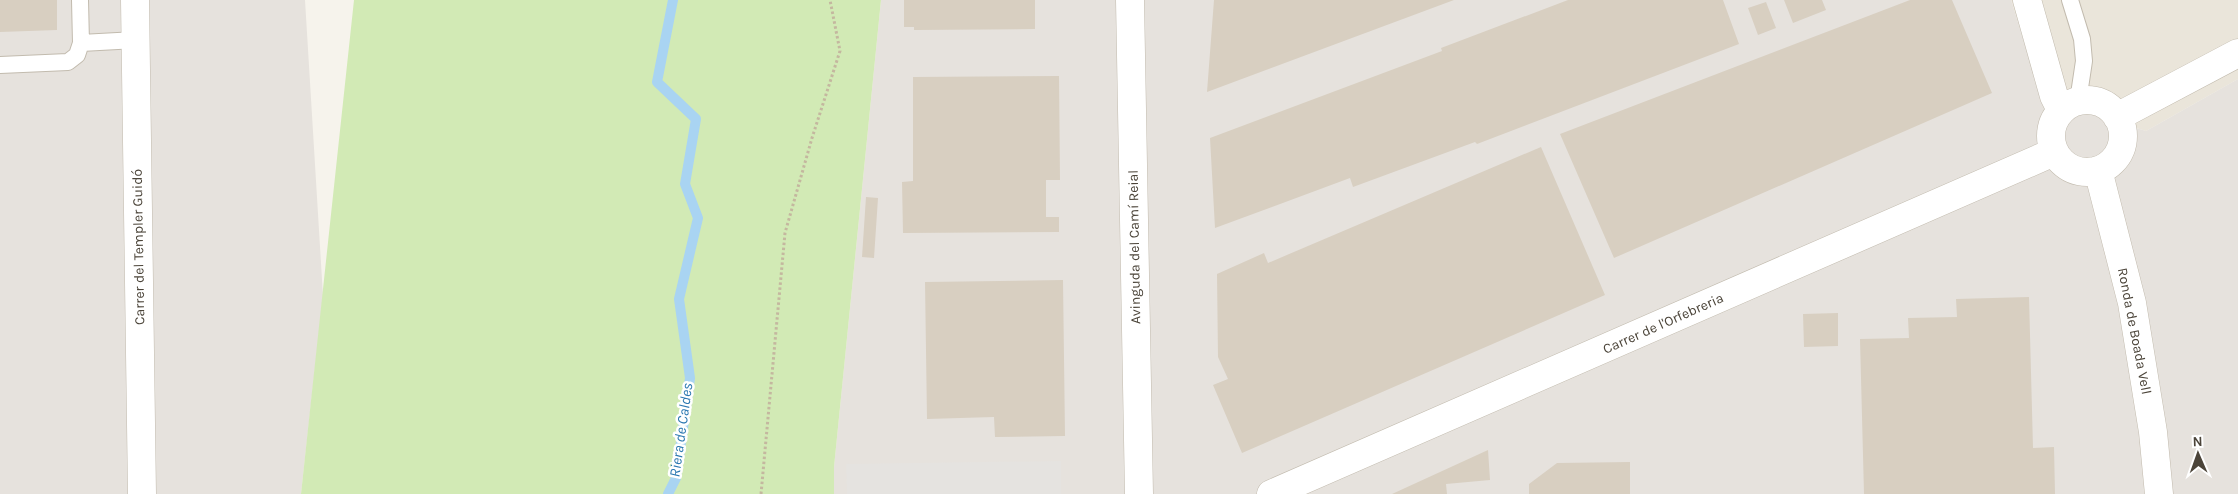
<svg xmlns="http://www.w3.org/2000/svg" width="2238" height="494" viewBox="0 0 2238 494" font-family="Karla,sans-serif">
<rect width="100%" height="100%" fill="#f6f3ec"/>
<path fill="#eae5da" d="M2011 0H2238V79L2146 131 2042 99Z"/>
<path fill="#e6e2dd" d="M0 0H305L323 296 301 494H0Z
M881 0H2011L2042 99 2146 131 2238 79V494H834V467Z"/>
<path fill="#d2eab5" d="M354 0H881L834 467V494H301Z"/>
<path fill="#e5e3e0" d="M1061 461V494H847L846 464Z"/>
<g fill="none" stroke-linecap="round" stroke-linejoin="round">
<path stroke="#a9d4f2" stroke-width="10" d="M668 494 676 478 690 378 679 299 698 218 685 184 696 119 657 82 673 0"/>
</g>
<path fill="#d8cfc1" d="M0 0H57V30L0 32Z
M904 0H1035V29L914 30V27H904Z
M1214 0H1454L1207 92Z
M1568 0H1723L1739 44 1477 144 1475 142 1353 187 1350 178 1215 228 1210 138 1442 51 1441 48Z
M1784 0H1822L1826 10 1793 23Z
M1910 0H1952L1992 93 1614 258 1560 134Z
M1766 2 1776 28 1758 35 1748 8Z
M1059 76 1060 180H1046V217H1059V232L903 233 902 182 913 181V77Z
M1541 147 1605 295 1242 453 1213 385 1228 379 1218 357 1217 274 1264 253 1268 263Z
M866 197 878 198 874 258 862 257Z
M1063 280 1065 436 995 437 994 417 927 419 925 282Z
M2029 297 2033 448 2054 447 2055 494H1864L1860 339 1909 338 1908 318 1957 317 1956 299Z
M1838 313V346L1804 347 1803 314Z
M1488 450 1490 480 1446 484 1447 494H1392Z
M1630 462V494H1529V484L1557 463Z"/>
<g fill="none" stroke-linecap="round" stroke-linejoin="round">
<g stroke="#c2bbae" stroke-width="18">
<path id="lane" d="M80 0 81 43 136 40
M2070 0 2082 39 2084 61 2078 101
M0 65 68 62 77 55 81 43"/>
</g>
<g stroke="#c2bbae" stroke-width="29">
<path id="street" d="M135 0 142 494
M1130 0 1139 494
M2027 0 2054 96 2061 110
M2051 136a36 36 0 1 1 72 0a36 36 0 1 1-72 0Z
M2117 117 2238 53
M2098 170 2132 303 2153 432 2159 494
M1271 494 2054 152"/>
</g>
<path stroke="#c4b79f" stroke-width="3" stroke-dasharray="2.5 2.5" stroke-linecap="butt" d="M761 494 785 233 812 138 840 51 830 0"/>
<use href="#lane" stroke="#fff" stroke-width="16"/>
<use href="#street" stroke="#fff" stroke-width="28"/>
</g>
<g text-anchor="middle" stroke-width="5" stroke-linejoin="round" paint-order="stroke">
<g font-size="14" fill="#4b4439" stroke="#fff">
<text transform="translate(138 247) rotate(-91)" y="5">Carrer del Templer Guidó</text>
<text transform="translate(1134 247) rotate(-91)" y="5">Avinguda del Camí Reial</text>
<text transform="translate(1663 323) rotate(-24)" y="5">Carrer de l'Orfebreria</text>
<text transform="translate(2135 331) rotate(79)" y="5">Ronda de Boada Vell</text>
</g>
<g font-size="15" font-style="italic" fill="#2e7ab2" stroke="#fff">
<text transform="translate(681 430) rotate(-82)" y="5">Riera de Caldes</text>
</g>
</g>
<g transform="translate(2198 454) rotate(358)" stroke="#ffffff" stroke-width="4" paint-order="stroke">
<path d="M0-4L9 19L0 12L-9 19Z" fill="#4b4439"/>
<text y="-8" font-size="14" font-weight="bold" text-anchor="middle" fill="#4b4439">N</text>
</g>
</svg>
